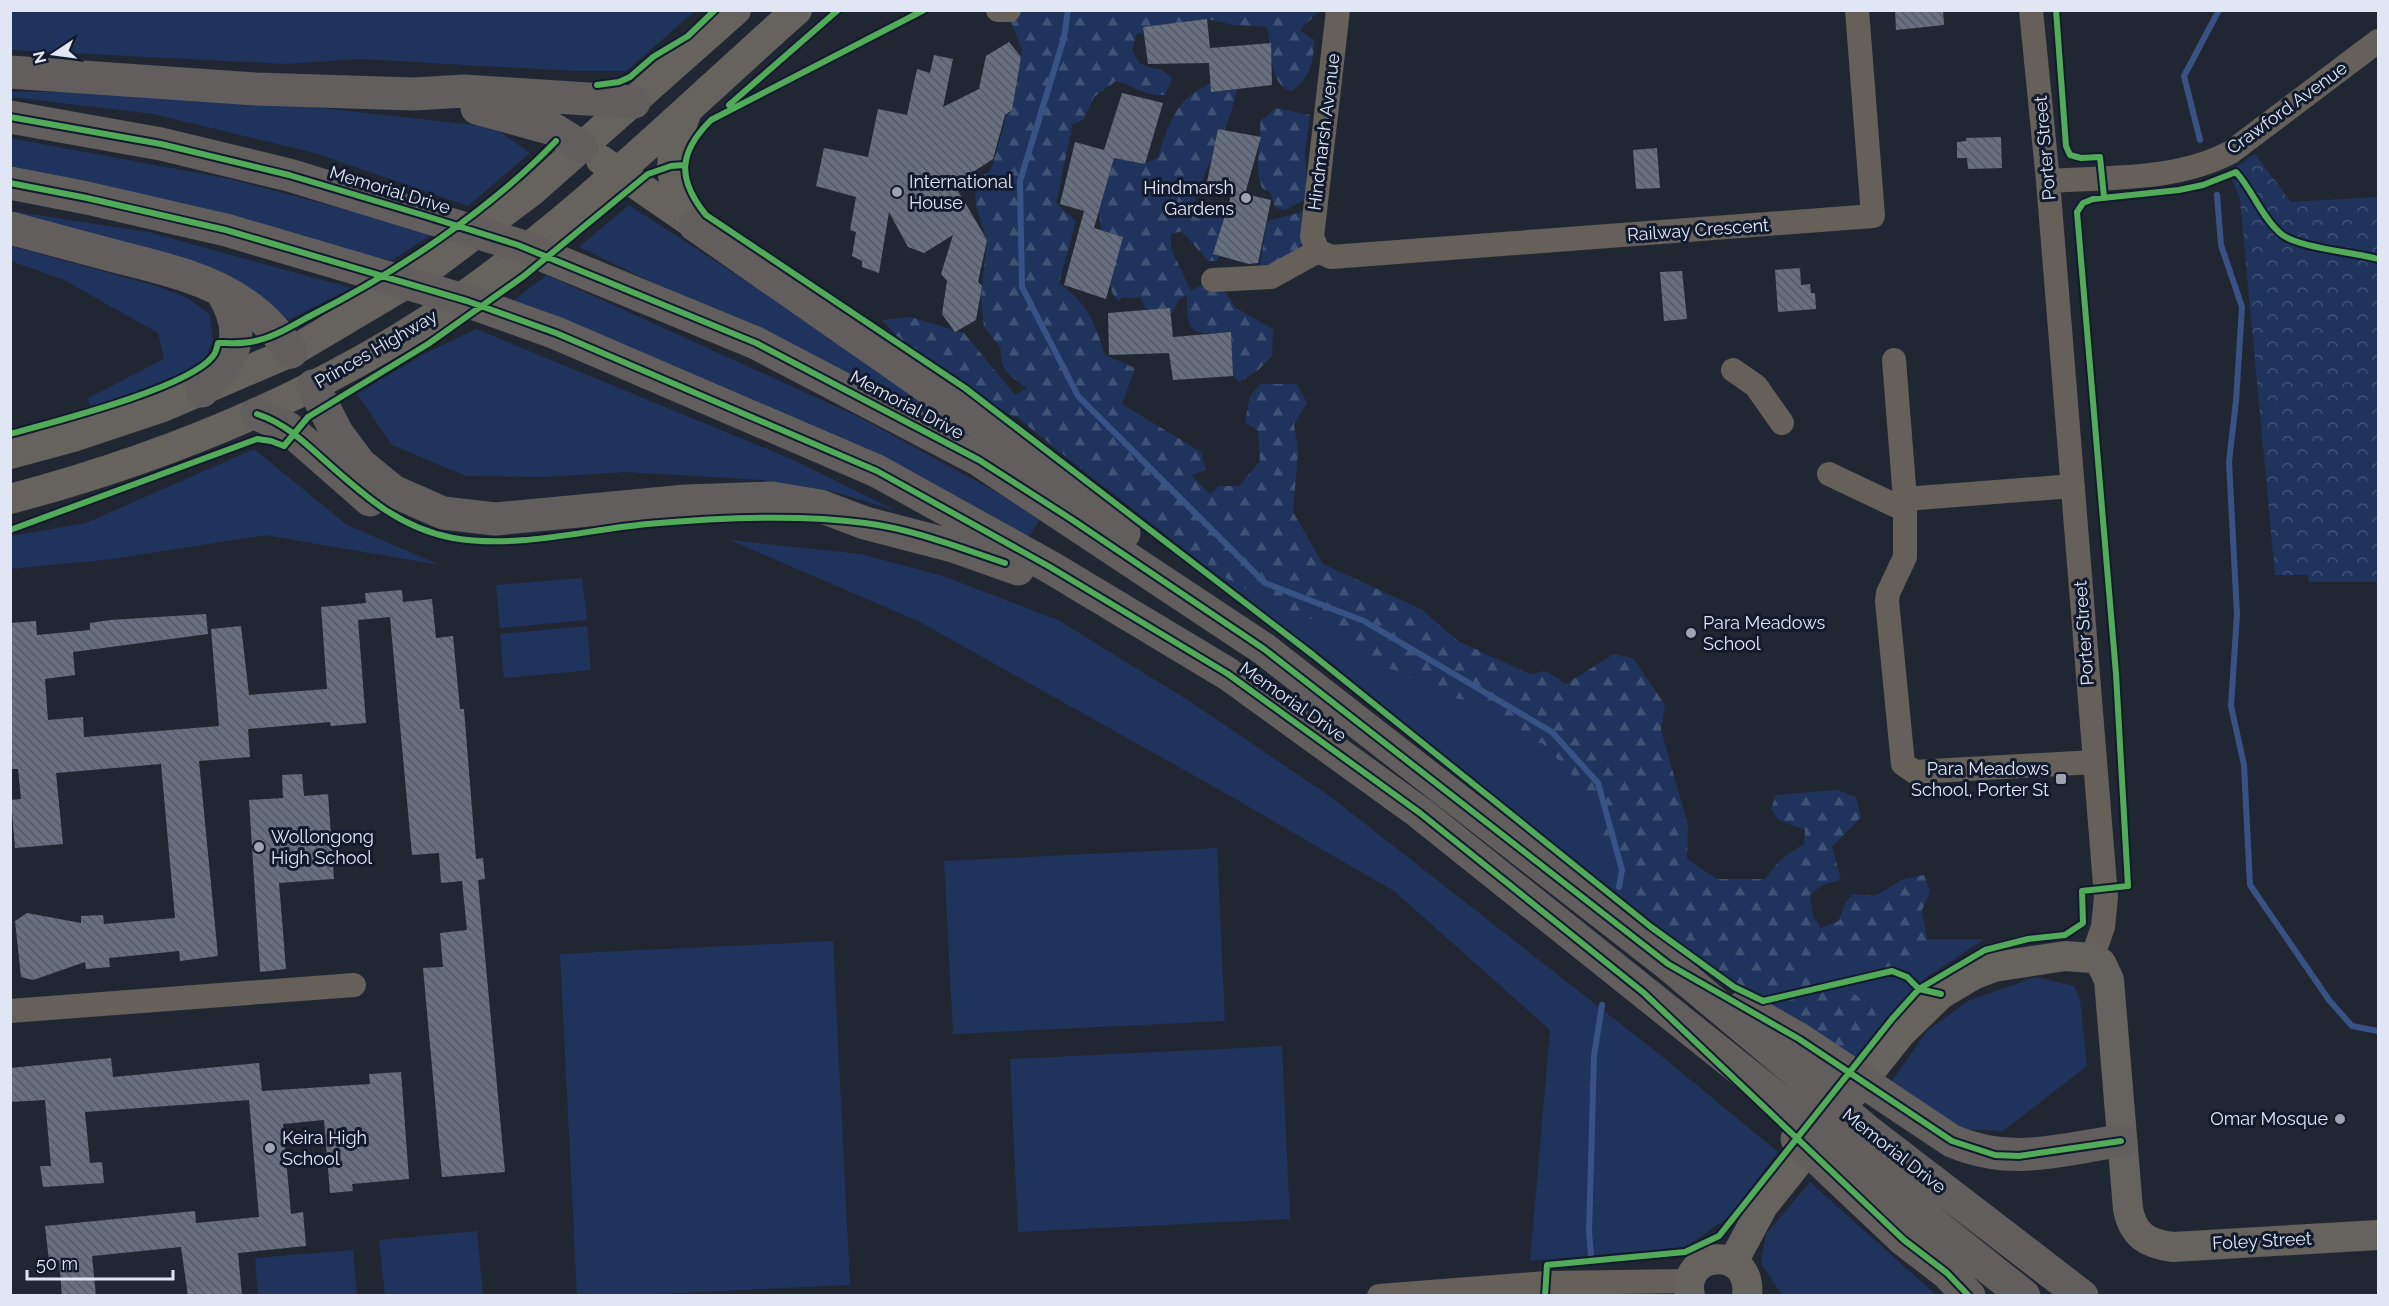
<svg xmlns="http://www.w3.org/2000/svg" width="2389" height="1306" viewBox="0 0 2389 1306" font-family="Raleway,sans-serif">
<defs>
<pattern id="forest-firs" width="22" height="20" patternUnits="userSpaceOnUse" patternTransform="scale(1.5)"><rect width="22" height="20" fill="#1f335d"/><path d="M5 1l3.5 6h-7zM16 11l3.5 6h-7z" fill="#3f5175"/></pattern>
<pattern id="park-crowns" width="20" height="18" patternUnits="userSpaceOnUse" patternTransform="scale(1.5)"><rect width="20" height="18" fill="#1f335d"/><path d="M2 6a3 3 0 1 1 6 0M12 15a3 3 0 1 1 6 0" fill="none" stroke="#3f5175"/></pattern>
<pattern id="building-back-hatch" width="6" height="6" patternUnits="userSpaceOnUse" patternTransform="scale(1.5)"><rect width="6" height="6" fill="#677080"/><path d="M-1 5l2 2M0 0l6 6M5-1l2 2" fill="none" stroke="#555a64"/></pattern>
</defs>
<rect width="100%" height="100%" fill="#212732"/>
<path fill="#1f335d" d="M10 11 11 10 695 11 626 71H574L361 59 286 64 11 50Z
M168 91 493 127 530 153 468 206 315 153 153 114 11 97V92Z
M10 138 230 179 434 233 391 261 135 193 11 166Z
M629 205 1018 458 579 247Z
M11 211 148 232 351 288 289 320 227 282 11 221Z
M11 246 156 286 188 298 210 315 213 340 203 365 91 409 88 398 164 359 158 333 64 280 11 261Z
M547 275 859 417 1042 517 1026 540 767 406 510 303Z
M476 329 789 458 897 511 831 491 762 480 627 472 546 477 466 476 392 445 357 394 422 355Z
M1135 432 1276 559 1587 728 1630 853 1778 940 1985 939 1925 978 1889 1015 1853 1068 1640 915 1510 814 1330 663 1052 446Z
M254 449 347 525 440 565 265 535 113 559 11 569V536L86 523Z
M730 540 861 554 943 576 1058 620 1186 699 1331 797 1659 1054 1778 1152 1730 1216 1686 1247 1530 1261 1550 1030 1394 891 1218 789 920 622Z
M582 578 587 620 500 628 496 585Z
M587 626 591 670 504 678 500 634Z
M1217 848 1225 1021 953 1034 944 861Z
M833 941 850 1285 635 1295H577L560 954Z
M2036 977 2074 986 2080 999 2087 1066 2003 1131 1943 1128 1883 1093 1928 1030 1970 1000Z
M1282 1046 1290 1219 1018 1232 1010 1059Z
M1810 1182 1936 1295H1782L1761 1263 1766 1234Z
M477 1231 483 1295H385L379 1240Z
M353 1250 357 1295H258L255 1258Z"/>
<path fill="url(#forest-firs)" d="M1017 11H1319L1300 30 1314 40C1314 60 1310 80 1291 91 1268 85 1272 46 1267 27L1234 25 1207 19 1143 27 1144 33 1137 34 1132 50 1140 64 1163 71 1172 78 1165 95C1140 95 1139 87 1116 81L1094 97 1083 120 1070 126 1072 127 1056 203 1076 221 1059 283C1089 305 1094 321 1105 355L1135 368 1122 404 1201 452 1206 470 1191 475 1210 494 1219 486H1239L1260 461 1258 431 1245 422 1250 396 1260 384H1297L1307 403 1294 424 1298 453 1293 512 1323 564 1421 609 1458 641 1530 674 1546 671 1566 684 1614 654 1633 658 1665 705 1661 730 1688 825 1687 859 1717 879H1765L1780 860 1804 844 1805 830 1779 820 1771 809 1776 795 1837 790 1856 797 1861 817 1832 847 1841 880 1822 885 1810 895 1813 916 1821 928 1839 921 1845 903 1853 894 1875 896 1903 879 1924 875 1930 891 1922 910 1928 945 1919 958 1907 956 1900 961 1898 966 1870 971 1862 956 1807 961 1819 979 1869 1001 1879 1022 1855 1053 1830 1052 1773 1012 1780 991 1765 996 1746 993 1657 931 1667 919 1659 911 1648 913 1635 904 1625 860 1603 836 1593 797 1542 743 1520 742 1509 724 1476 703 1446 696 1394 670 1359 660 1329 622 1297 616 1268 595 1237 586 1090 476 1017 417 1002 412 901 341 883 320 911 317 964 333 1015 395 1027 389C1012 376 998 370 1001 348L984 327 981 297 987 240 976 206 975 188 982 176 991 170 1007 114 1012 110 1022 50 1011 22Z
M1211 84V92L1237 89C1229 133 1202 169 1191 212L1199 219 1226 211 1214 253 1220 256 1217 261H1208L1182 231 1171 234V249L1191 291 1206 282 1227 294 1236 308 1273 329 1272 356 1257 371 1239 382 1233 376 1231 332C1192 335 1186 335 1187 295L1179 300 1171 315 1170 308 1146 310 1141 298 1122 297 1119 301C1100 288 1118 255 1123 237L1101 230 1099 211 1114 158 1145 164 1158 157C1168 126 1177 95 1211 84Z
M1276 108 1310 115 1305 151 1307 199 1284 210 1275 208 1270 192 1262 188C1253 164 1262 145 1260 121Z
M1306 211 1312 237 1301 245 1286 266 1267 269 1260 265 1267 221Z"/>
<path fill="url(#park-crowns)" d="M2255 154 2291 202 2378 197V582H2309L2308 575H2275L2240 199 2229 172Z"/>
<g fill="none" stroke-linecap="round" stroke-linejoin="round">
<path stroke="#395285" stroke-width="6" d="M1068 10 1064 38 1020 181 1022 287 1078 396 1265 583 1364 621 1552 732 1598 783 1622 870 1619 887
M2200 140 2184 76 2219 10
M2217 195 2221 245 2242 307 2236 401 2229 462 2237 614 2231 706 2244 765 2250 885 2329 1000 2352 1026 2378 1031
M1591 1255 1589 1232 1594 1056 1602 1005"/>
</g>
<path fill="url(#building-back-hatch)" d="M1895 10H1943L1944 25 1896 30Z
M1207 19 1210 48 1271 43 1272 85 1211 92 1209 63 1148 64 1143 27Z
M1009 42 1021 57 1012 110 1005 115 993 159 954 184 987 240 978 282 982 286 976 320 955 332 942 314 947 281 941 274 953 235 924 253 908 247 889 212 879 273 862 267V261L852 256 856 232 850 230 856 197 816 186 824 148 868 157 878 109 907 115 917 69 930 73 934 55 953 59 943 107 979 89 986 56Z
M1122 93 1163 103 1145 164 1114 158 1094 228 1123 237 1106 299 1064 285 1084 211 1060 204 1075 142 1104 150Z
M1218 129 1261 137 1245 194 1271 200 1258 263 1249 264 1213 254 1231 196 1206 187Z
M2001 137 2002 168 1968 169 1967 158H1957V142L1966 141V138Z
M1657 148 1660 188 1636 189 1633 150Z
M1800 268 1801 285 1810 284 1811 293H1815L1816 309 1778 312 1775 270Z
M1682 271 1687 319 1664 321 1660 272Z
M1170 308 1173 337 1231 332 1233 376 1173 380 1169 353 1109 355 1108 313Z
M402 590 403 602 432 599 436 638 453 636 460 709H464L476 859 483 858 485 879 478 880 505 1172 442 1177 423 968 443 967 440 933 467 930 462 881 441 883 439 853 412 855 390 617 358 620 366 723 331 726 330 722 248 729 250 757 199 761 218 956 180 961 179 951 109 958 110 967 86 969 85 962 33 980 21 977 15 921 27 913 81 923V916L103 915 104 924 175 918 161 764 56 773 63 844 15 848 11 800 21 799 18 769H10V623L36 621 37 635 90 630V623L110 620 206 614 208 634 73 652 75 675 45 679 48 720 83 717 84 737 219 726 211 629 241 626 249 695 327 689 321 607 366 603 365 593Z
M302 774 304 796 328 794 334 879 279 883 286 969 260 972 249 800 283 798 282 775Z
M111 1058 113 1077 259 1063 262 1091 370 1084 369 1074 401 1072 409 1179 352 1184 353 1191 330 1193 324 1120 283 1124 291 1214 303 1212 306 1246 238 1253 242 1296H188L181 1247 92 1256 96 1296H62L59 1260 49 1261 45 1226 195 1211 196 1223 259 1217 249 1100 85 1112 90 1163 102 1162 104 1183 43 1187 40 1166H51L45 1100 10 1102V1068Z"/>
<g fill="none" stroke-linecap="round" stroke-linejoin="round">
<path stroke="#66605b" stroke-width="24" d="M998 10H1009
M2031 10 2048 181 2106 897 2103 927 2092 958
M2048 181C2108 177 2177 181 2231 152L2378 41
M1318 251 1331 257 1873 216 1857 10
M1318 251 1312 237 1338 10
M1213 280 1271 277 1318 251
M1894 360 1905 499 2073 486
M1733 370 1756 386 1782 423
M1829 474 1905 510
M1905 499V557L1888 593 1887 601 1903 764 1915 772 2094 762
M10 1011 354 985
M1379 1296 1546 1283 1689 1281"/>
<path stroke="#66625e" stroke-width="30" d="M687 111C668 162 665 173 692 221
M601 160 695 225
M10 454 73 437 163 407 291 352 419 276 532 191 736 10
M10 499C165 458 312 398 445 309 572 223 682 112 797 10
M1733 1262 1763 1206 1901 1033 1941 994 1973 975 1994 967 2065 956 2092 958 2101 963 2109 980 2128 1209C2133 1235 2147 1244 2173 1247L2378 1235
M1690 1296C1680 1250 1753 1244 1747 1296"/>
<path stroke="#625e5e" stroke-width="33" d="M10 72 256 89 414 94 464 91 634 102
M477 108 553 129 582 147
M10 117 161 144 289 175 518 245 756 343 979 460 1264 649 1668 964 1866 1130 2082 1296
M10 183 87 198 226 230 467 301 556 333 877 471 1050 567 1228 674 1420 813 2024 1296
M695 225 1061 480 1124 533
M10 228C48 238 85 248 122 258 162 268 209 279 243 303 263 316 278 333 291 352
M313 386 337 433 360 464 393 491 443 513 495 519 686 501 772 498 820 506 865 523 953 546 1018 569
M202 391C234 356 249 337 222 292
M257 414 288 428 370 500
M1743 1007 1799 1039 1952 1141C2014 1167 2058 1149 2121 1141
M1797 1139 1904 1240 1947 1273 1969 1296"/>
<g stroke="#121b2e" stroke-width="10">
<path id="cycleway" d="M924 10 711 120C678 153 677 179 706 215L965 388 1313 655 1651 927 1734 987 1763 1001 1892 971 1907 977 1919 989 1941 994
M2056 10 2066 146 2070 155 2081 158 2100 157 2104 197
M597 85 619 82 630 77 653 57 688 36 715 10
M729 105 838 10
M10 117 161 144 289 175 426 216 518 245 756 343 979 460 1071 519 1264 649 1668 964 1799 1039 1952 1141 1995 1155 2019 1156 2121 1141
M10 183 87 198 226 230 467 301 556 333 877 471 1050 567 1228 674 1420 813 1644 993 1904 1240 1947 1273 1969 1296
M257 414C284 423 302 440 323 459 362 494 399 528 453 538 517 549 584 530 647 524 715 518 798 514 865 523 913 529 960 548 1005 563
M10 434C53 422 189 388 213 356 216 353 217 347 218 343 228 343 239 344 250 342 272 339 293 325 312 315 397 272 490 210 556 141
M10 530 257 439 271 441 284 446 308 417 428 344 524 276 648 174 671 166 683 165
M1545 1296 1547 1265 1685 1252 1719 1236 1892 1019 1919 989 1985 950 2028 939 2065 935 2083 923 2082 891 2128 886 2116 674 2077 212 2083 203 2093 199 2179 190 2203 185 2236 172C2253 191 2261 216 2280 233 2296 248 2355 252 2378 259"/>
</g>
<use href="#cycleway" stroke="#51ab58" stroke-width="6"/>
</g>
<g fill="#9da3b0" stroke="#121b2e" stroke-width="2">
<circle cx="897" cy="192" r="6"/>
<circle cx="1246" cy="198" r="6"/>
<circle cx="1691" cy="633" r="6"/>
<rect x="2055" y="773" width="12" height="12" rx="3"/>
<circle cx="259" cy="847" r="6"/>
<circle cx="2340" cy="1119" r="6"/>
<circle cx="270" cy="1148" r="6"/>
</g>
<g text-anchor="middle" stroke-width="6" stroke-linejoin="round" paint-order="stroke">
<g font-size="18" fill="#e0e6f4" stroke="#121b2e">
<text transform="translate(2287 108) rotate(-36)" y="6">Crawford Avenue</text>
<text transform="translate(1324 132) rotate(-83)" y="6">Hindmarsh Avenue</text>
<text transform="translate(2045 148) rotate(-95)" y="6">Porter Street</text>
<text transform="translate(390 190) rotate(17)" y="6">Memorial Drive</text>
<text transform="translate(1698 230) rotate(-4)" y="6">Railway Crescent</text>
<text transform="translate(376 349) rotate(-30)" y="6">Princes Highway</text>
<text transform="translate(907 405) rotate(28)" y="6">Memorial Drive</text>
<text transform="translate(2084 633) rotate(-94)" y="6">Porter Street</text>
<text transform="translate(1293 702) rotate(35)" y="6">Memorial Drive</text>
<text transform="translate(1894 1151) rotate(38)" y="6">Memorial Drive</text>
<text transform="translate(2262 1241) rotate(-3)" y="6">Foley Street</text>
</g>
<g font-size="18" fill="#e0e6f4" stroke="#121b2e" text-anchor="start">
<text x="909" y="188">International<tspan x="909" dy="21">House</tspan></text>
<text x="1234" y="194" text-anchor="end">Hindmarsh<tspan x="1234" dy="21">Gardens</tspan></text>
<text x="1703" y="629">Para Meadows<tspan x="1703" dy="21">School</tspan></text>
<text x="2049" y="775" text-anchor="end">Para Meadows<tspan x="2049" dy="21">School, Porter St</tspan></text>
<text x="271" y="843">Wollongong<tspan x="271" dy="21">High School</tspan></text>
<text x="2328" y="1125" text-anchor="end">Omar Mosque</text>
<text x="282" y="1144">Keira High<tspan x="282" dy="21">School</tspan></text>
</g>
</g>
<rect width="2389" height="1306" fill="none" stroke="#e0e6f4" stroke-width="24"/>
<g transform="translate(54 54) rotate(257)" stroke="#121b2e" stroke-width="4.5" paint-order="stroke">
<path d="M0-4.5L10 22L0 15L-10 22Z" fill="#e0e6f4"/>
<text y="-9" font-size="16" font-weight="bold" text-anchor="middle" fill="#e0e6f4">N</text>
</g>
<path d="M27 1270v9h146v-9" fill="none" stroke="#e0e6f4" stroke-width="3"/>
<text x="36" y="1270" font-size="18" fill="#e0e6f4" stroke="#121b2e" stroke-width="4.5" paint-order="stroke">50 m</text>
</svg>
